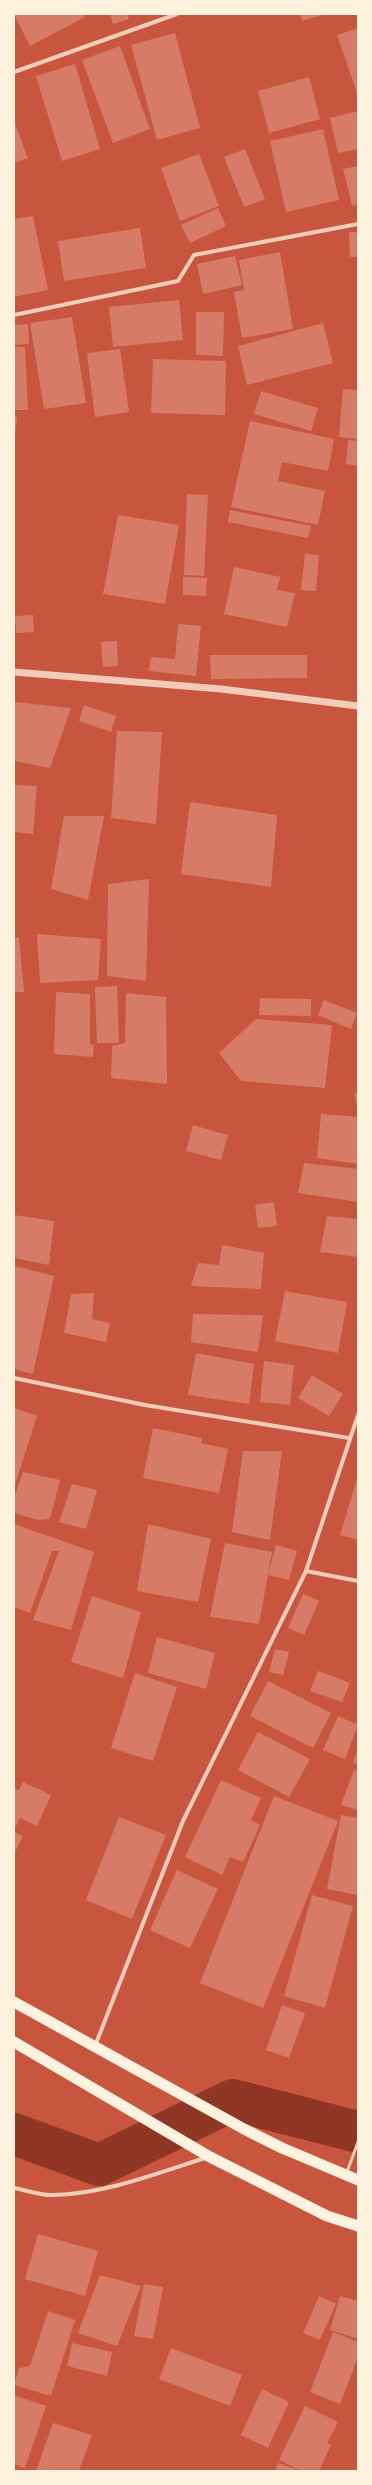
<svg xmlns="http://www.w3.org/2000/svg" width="372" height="2485" viewBox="0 0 372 2485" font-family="Roboto,sans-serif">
<rect width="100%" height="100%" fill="#c8553d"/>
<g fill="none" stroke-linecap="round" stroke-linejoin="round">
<path stroke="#8f3625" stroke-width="42" d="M14 2134 99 2165 233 2100 358 2132"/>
</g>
<path fill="#d67c66" d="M14 14H83L85 17 30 46Z
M110 14H127L129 19 113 24Z
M300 14H325L302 21Z
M358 28V96L337 35Z
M175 33 200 128 157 140 131 45Z
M120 46 150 129 113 143 82 60Z
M75 64 100 149 62 161 36 76Z
M309 77 320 119 269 133 258 91Z
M358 111V149L338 153 330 118Z
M14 121 28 158 14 163Z
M323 129 339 200 286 212 270 141Z
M245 149 265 199 244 207 224 157Z
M199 154 219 206 180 221 161 168Z
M358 166V204L352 206 343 169Z
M218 208 226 226 190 243 181 225Z
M33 216 48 290 14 297V219Z
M140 228 146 268 64 281 58 241Z
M349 232H358V318L357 257H350Z
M280 252 293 329 242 338 234 292 244 290 239 260Z
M235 256 242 285 203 294 197 264Z
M179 300 183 340 113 347 109 307Z
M196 312H224L223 356 196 355Z
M72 317 86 403 44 409 30 323Z
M323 323 333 363 247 385 238 346Z
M28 324 29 344 14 345V325Z
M14 347H25L28 410H14Z
M120 349 129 412 95 417 87 353Z
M153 359 226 361 225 415 151 413Z
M343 389 358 390V439L339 437Z
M261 391 318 408 311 431 254 414Z
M14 416 17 417 15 437H14Z
M250 421 334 439 328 471 282 462 278 481 325 491 318 525 231 507Z
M348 440 358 441V466L346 464Z
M187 494 208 495 204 576 184 575Z
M230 510 311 526 308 538 228 522Z
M118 515 179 525 165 604 103 594Z
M305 554 319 555 316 591 301 590Z
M234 567 280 577 277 590 295 593 287 627 224 614Z
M183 577 207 578 206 596 183 595Z
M33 615 34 632 16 633 15 616Z
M178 624 201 626 196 676 149 671 151 657 175 659Z
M117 641 118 666 103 667 101 642Z
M210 655H307V678L211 679Z
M14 702 71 708 50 768 14 761Z
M84 705 116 716 111 732 79 721Z
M117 731 162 732 156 824 111 818Z
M14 785 37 786 33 834 14 832Z
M190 802 277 815 271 887 181 874Z
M64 816H104L88 900 51 889Z
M149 879 146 981 107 976 108 884Z
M37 934 101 939 98 980 40 983Z
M19 937 24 992H14V938Z
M117 986 119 1043H97L95 987Z
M56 992 90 994V1044L94 1045 93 1057 54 1054Z
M126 993 166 997 167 1084 111 1078 112 1046 125 1043Z
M260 998 311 999V1016L259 1015Z
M324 1000 357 1013 351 1029 318 1015Z
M256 1019 332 1025 325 1088 241 1081 219 1053Z
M358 1093V1105H357L354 1094Z
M321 1114 358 1117V1164L317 1158Z
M193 1125 228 1135 221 1160 186 1151Z
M304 1163 358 1169V1202L298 1193Z
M274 1202 277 1226 258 1228 255 1205Z
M14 1215 54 1221 49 1265 14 1258Z
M327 1216 358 1219V1257L320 1252Z
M222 1245 264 1253 261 1289 191 1286 198 1263 219 1265Z
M14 1266 54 1276 33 1374 14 1369Z
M285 1291 347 1302 338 1353 275 1341Z
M94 1293 92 1319 110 1323 106 1342 64 1333 71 1294Z
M193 1314 263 1315 258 1352 191 1342Z
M196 1353 254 1364 249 1404 188 1395Z
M264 1361 294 1365 290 1405 260 1402Z
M312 1375 343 1394 329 1416 298 1398Z
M14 1408 37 1416 14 1488Z
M153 1428 202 1438 201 1443 228 1449 219 1493 143 1478Z
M243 1451H282L270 1540 232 1532Z
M23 1472 60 1480 50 1519 38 1520 14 1513V1498Z
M358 1475V1540L340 1535Z
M72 1484 97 1490 86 1529 59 1522Z
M14 1524 94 1552 71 1630 33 1620 59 1551H52L30 1613 14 1607Z
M148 1524 211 1539 198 1602 137 1591Z
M225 1543 272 1552 259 1624 210 1617Z
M276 1545 297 1551 289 1580 268 1575Z
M303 1594 319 1601 304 1635 288 1628Z
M92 1596 141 1612 123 1678 71 1662Z
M157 1637 215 1653 206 1689 148 1673Z
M275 1649 289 1652 283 1675 269 1672Z
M318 1671 350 1683 342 1702 310 1691Z
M135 1673 177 1687 153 1761 111 1748Z
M268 1681 331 1713 313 1748 250 1716Z
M338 1716 358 1725 345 1759 323 1750Z
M258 1732 310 1759 289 1797 238 1770Z
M358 1747V1764L353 1763Z
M354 1770 358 1771V1810L341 1805Z
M221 1780 261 1798 251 1820 260 1825 243 1862 230 1857 222 1875 185 1857Z
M23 1782 51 1795 37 1826 20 1818 16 1826 14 1825V1788L19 1790Z
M274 1796 338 1821 263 2008 200 1983Z
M341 1815 358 1818V1895L327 1889Z
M119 1817 166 1835 132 1919 86 1900Z
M14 1832 23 1836 14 1854Z
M177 1870 218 1889 190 1948 150 1930Z
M312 1895 353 1906 325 2008 284 1996Z
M282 2005 305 2013 289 2058 266 2050Z
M38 2234 98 2251 85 2296 25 2279Z
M100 2275 141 2286 117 2346 78 2333Z
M144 2284 163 2287 153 2339 134 2336Z
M319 2296 336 2304 320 2340 303 2333Z
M340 2296 358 2301V2339L330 2330Z
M48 2311 75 2320 51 2396 14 2385 19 2368 30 2366Z
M333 2332 358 2342V2357L340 2404 310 2392Z
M72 2343 112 2352 107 2376 67 2366Z
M171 2348 242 2375 230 2406 159 2379Z
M262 2389 289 2402 268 2448 241 2435Z
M14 2395 46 2406 25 2468 14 2464Z
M305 2406 338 2422 327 2443 331 2445 319 2471H302L279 2460Z
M53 2423 92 2435 79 2471H36Z
M278 2463 301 2471H275Z"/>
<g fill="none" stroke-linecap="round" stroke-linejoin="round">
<path stroke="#f1ccb7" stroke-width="3" d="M347 2172 358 2142"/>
<path stroke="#f1ccb7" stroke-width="4" d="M14 72 177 14
M14 315 178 281 194 255 358 224
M14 1378 145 1405 349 1438
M306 1571 358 1581
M95 2046 183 1821 306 1571 358 1415
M14 2188C26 2190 41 2196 53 2195 105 2194 158 2173 208 2157"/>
<path stroke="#f1ccb7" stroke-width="7" d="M14 672 221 689 358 706"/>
<path stroke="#fff3e0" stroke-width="11" d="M14 2002 244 2129 282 2148 358 2180
M14 2042 210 2157 327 2216 358 2226"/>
</g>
<rect width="372" height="2485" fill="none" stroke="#fff3e0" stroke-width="30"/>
</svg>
